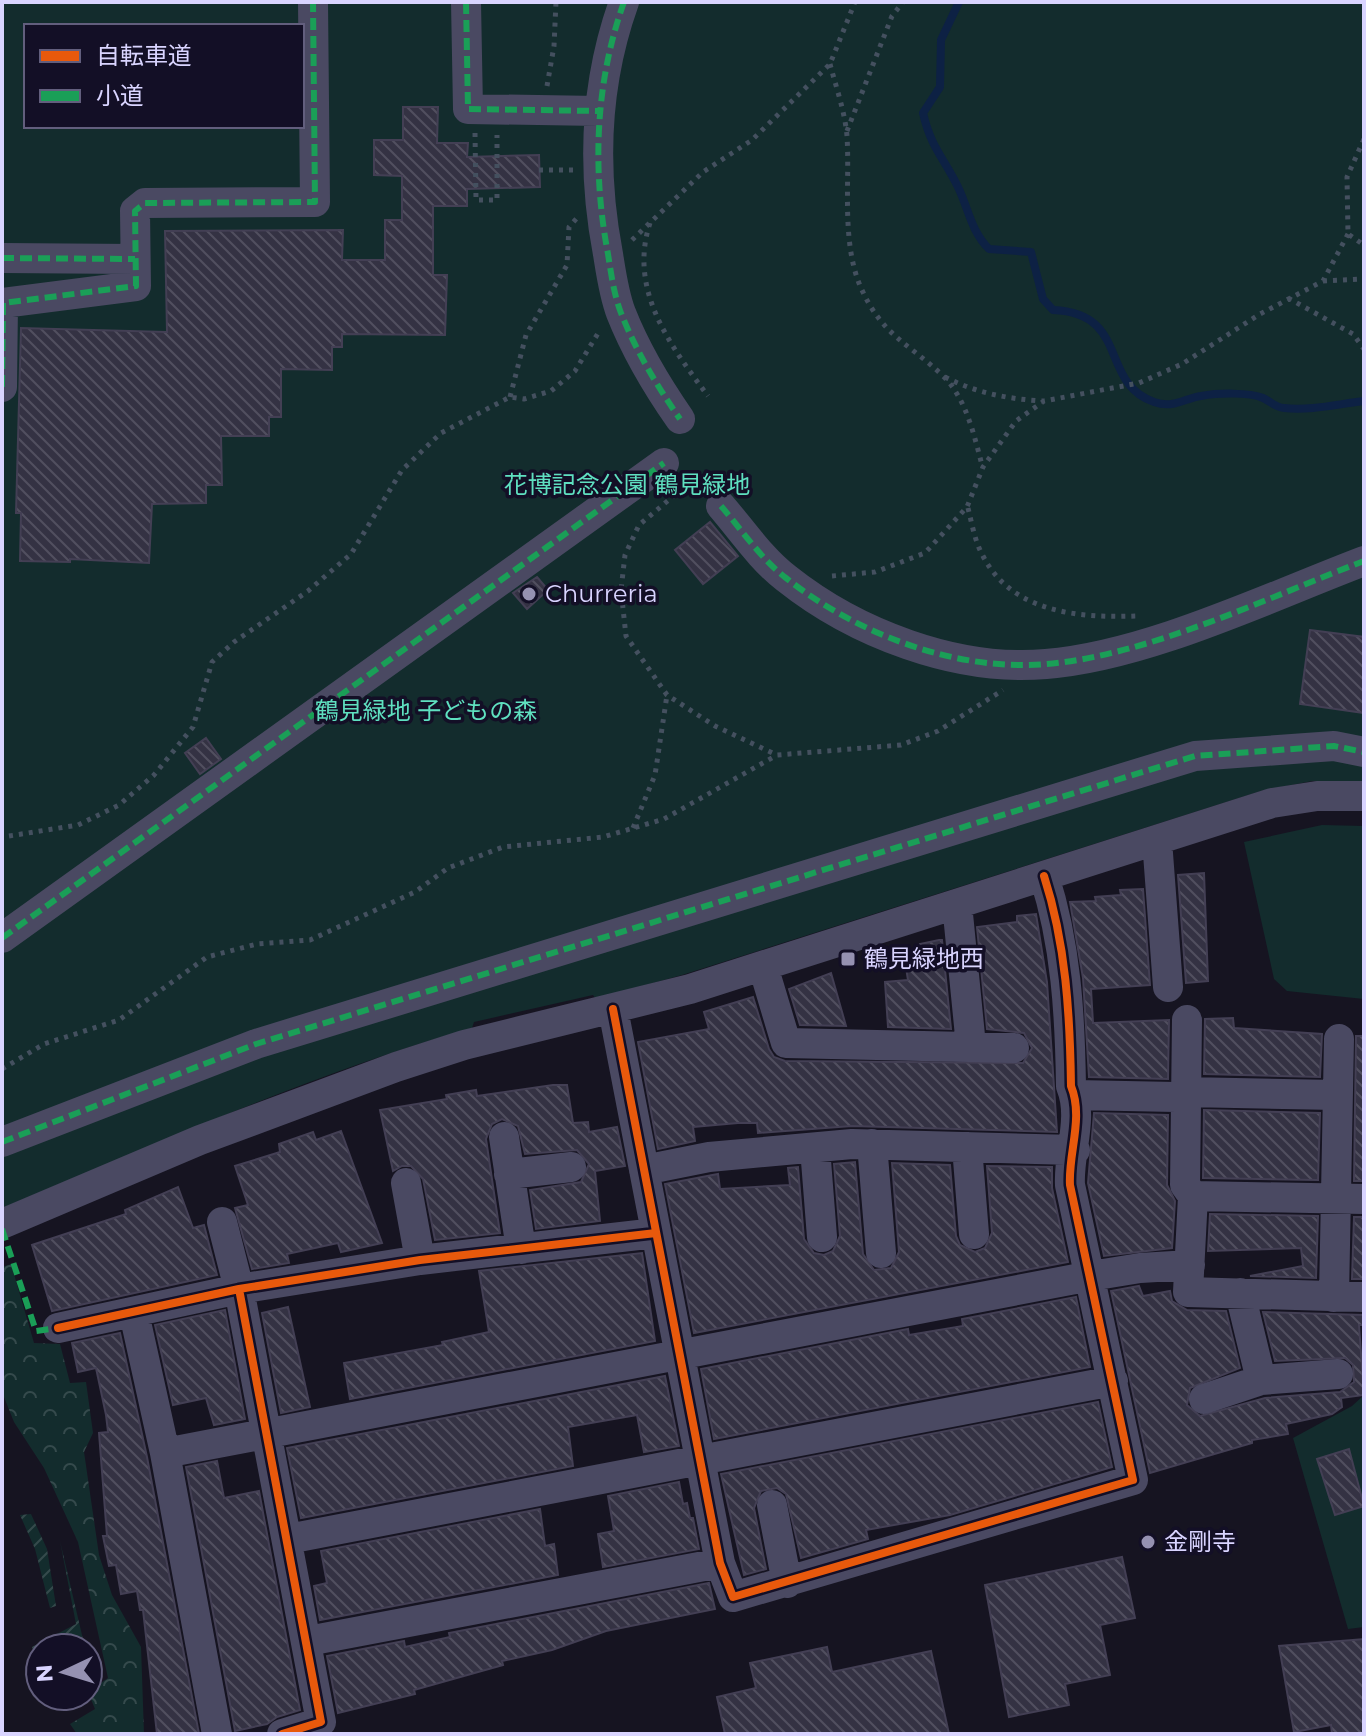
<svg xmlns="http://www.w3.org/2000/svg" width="1366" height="1736" viewBox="0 0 1366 1736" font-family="Montserrat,'Noto Sans JP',sans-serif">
<defs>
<pattern id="forest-crowns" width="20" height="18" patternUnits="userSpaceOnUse" patternTransform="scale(2)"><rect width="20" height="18" fill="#132c2d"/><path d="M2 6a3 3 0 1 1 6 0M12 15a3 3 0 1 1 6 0" fill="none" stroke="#354a4c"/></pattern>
<pattern id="garden-furrows" width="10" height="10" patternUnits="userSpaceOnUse" patternTransform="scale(2)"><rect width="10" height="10" fill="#132c2d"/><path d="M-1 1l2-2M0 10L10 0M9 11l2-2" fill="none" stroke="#354a4c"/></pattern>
<pattern id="building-back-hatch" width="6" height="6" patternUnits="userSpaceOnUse" patternTransform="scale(2)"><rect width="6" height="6" fill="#343243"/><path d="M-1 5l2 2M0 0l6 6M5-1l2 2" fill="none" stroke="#514f5f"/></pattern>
</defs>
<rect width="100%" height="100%" fill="#161421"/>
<path fill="url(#forest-crowns)" d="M11 1264 34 1343 60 1344 70 1383 86 1382 93 1433 84 1452 99 1555 112 1595 141 1647 144 1734H77L70 1724 95 1709 88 1692 108 1678 78 1542 44 1468 14 1422 2 1392V1267Z"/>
<path fill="#132c2d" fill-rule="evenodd" d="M2 2H1364V781H1312L1261 791 682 975 596 999 593 995 474 1022 472 1028C310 1074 158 1144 2 1208ZM26 26H302V126H26Z
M1322 825 1364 826V999L1287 991 1274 979 1244 842Z
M1364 1395V1627L1348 1629 1293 1438 1352 1406Z"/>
<path fill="url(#garden-furrows)" d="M31 1514 47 1549 56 1606 50 1608 35 1549 20 1515Z
M60 1541 85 1648H40V1673L32 1647 76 1624Z"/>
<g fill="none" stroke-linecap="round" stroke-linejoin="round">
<path stroke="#0d2144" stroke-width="8" d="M959 2 941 40 940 87 923 113C931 148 944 158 958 187 969 210 971 231 989 249L1031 252 1043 299 1053 310C1130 313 1099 383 1154 402 1174 409 1185 398 1201 396 1217 393 1249 392 1263 398 1270 401 1276 408 1284 408 1310 411 1338 404 1364 401"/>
</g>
<path fill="url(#building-back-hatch)" stroke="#433f54" stroke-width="2" d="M403 107H438L437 143H468L467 157 539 155 540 187 467 189V206H433V275H447L445 335 342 334V347H332V370L281 369V417H269V436H221L222 485H206V503L152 504 149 563 70 559V562L20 561 21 513H16L21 328 167 332 165 231 343 230 342 260H385V220H402V176L374 175V140H403Z
M710 522 738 556 703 584 675 550Z
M537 577 548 590 527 609 513 593Z
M1310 630 1364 637V713L1300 704Z
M206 738 221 759 200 774 185 753Z
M1204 873 1208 981 1186 983 1178 875Z
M1143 889 1150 985 1091 989 1093 1023 1169 1020 1168 1079 1089 1077 1083 978 1070 902 1096 901 1095 897 1121 895 1120 890Z
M1036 914 1047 982 1057 1132 852 1126 758 1133 757 1123H738L693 1127 695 1141 658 1149 638 1042 709 1029 704 1012 753 997 769 1049 774 1057 785 1061 1023 1063 1032 1048 1024 1033 987 1029 977 927 1017 922V916Z
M939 940H942L951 1029 888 1027 885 982 908 980 904 955 922 953 920 944Z
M831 973 846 1026 800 1025 789 989Z
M1233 1018 1234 1028 1322 1034 1320 1077 1204 1074 1205 1019Z
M1356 1036H1364V1181H1354Z
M553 1085H567L573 1123 588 1122 589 1132 617 1127 625 1166 595 1171 600 1221 536 1229 530 1190 581 1182 589 1164 577 1150 525 1154 518 1126 502 1119 492 1124 486 1139 500 1233 435 1240 423 1179 411 1166H402L393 1171 380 1110 447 1099 446 1095 476 1090 477 1096Z
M1204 1110 1320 1113 1318 1180 1203 1178Z
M1094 1113 1168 1115 1167 1185 1175 1201 1172 1248 1104 1256 1088 1183Z
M341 1131 382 1243 341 1252 338 1243 287 1254 289 1263 252 1269 235 1208 248 1205 235 1166 280 1152 279 1144 313 1132 316 1140Z
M855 1162 863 1254 874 1270 891 1268 899 1252 892 1163 950 1165 956 1236 960 1245 975 1252 985 1248 992 1233 987 1166 1052 1167V1188L1068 1262 694 1333 665 1184 718 1174 720 1189 790 1185 788 1168 798 1167 804 1239 814 1253 824 1255 833 1251 840 1236 834 1164Z
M178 1187 193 1228 204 1225 217 1275 52 1311 32 1245 126 1214 125 1210Z
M1210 1214 1318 1216 1316 1278 1250 1276 1303 1266 1301 1248 1208 1251Z
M1354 1217H1364V1279H1352Z
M642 1253 655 1341 350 1399 344 1363 443 1345 442 1342 489 1332 479 1271Z
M1139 1286 1143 1296 1170 1291 1172 1301 1187 1310 1226 1311 1240 1368 1190 1388 1187 1405 1200 1416 1265 1398 1340 1392 1354 1382 1353 1365 1345 1358 1275 1361 1263 1312 1364 1315V1325H1359L1364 1395 1341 1398 1342 1407 1332 1414 1286 1424 1288 1434 1252 1440V1443L1150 1473 1111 1291Z
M1076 1297 1090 1367 714 1439 701 1369 908 1329 909 1335 963 1326 962 1319Z
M288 1307 310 1407 281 1413 262 1313Z
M225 1310 245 1419 214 1425 206 1398 173 1405 155 1325Z
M120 1333 147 1457 199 1734H157L143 1610H140L137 1591 121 1594 116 1565 109 1566 103 1536H107L99 1433 108 1432 106 1415 96 1368 78 1372 72 1343Z
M665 1376 679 1446 644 1452 637 1415 568 1427 573 1466 301 1518 287 1448Z
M1098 1402 1112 1467 950 1515 866 1530 868 1539 801 1558 786 1494 777 1488 761 1491 754 1508 766 1569 744 1575 721 1474Z
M1349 1449 1364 1506 1335 1515 1317 1459Z
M217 1461 224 1498 259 1491 300 1710 277 1717 267 1724 235 1731 186 1467Z
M679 1482 683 1504 687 1503 690 1518H693L699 1549 603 1567 598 1534 614 1531 608 1496Z
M540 1509 545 1546 554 1544 558 1575 320 1620 314 1586 327 1583 321 1551Z
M1122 1557 1135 1618 1100 1625 1110 1675 1065 1684 1069 1705 1009 1717 985 1585Z
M709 1583 715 1609 606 1631 552 1650 502 1661 503 1665 414 1690 415 1694 338 1713 327 1656 404 1641 405 1647 450 1637 449 1633Z
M1364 1639V1734H1332L1331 1725 1294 1732 1279 1646Z
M827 1647 832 1672 931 1651 949 1734H725L717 1697 756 1688 750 1663Z"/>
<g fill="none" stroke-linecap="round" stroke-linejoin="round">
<path stroke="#44505f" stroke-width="5" stroke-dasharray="4 6" stroke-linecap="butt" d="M830 64C836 87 845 112 847 136 850 184 841 242 861 288 883 337 909 343 943 376 966 398 974 435 982 465
M547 86 554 46 556 2
M847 131 892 16 903 2
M475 133 476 200H497V135
M1364 139 1347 177 1348 234 1364 245
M539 170H574
M650 223C628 290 670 345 708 396
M632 240 703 172 752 140 830 64 855 2
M1323 281 1364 279
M1288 298 1353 334 1364 349
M945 377C976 393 1008 399 1043 401
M510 397 526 335 567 265 569 227 577 218
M683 488 639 525 625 555 621 590 626 636 667 695 715 726 777 755 901 745 938 731 1003 690
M968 508C972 524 975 542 983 556 1012 613 1079 618 1136 616
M832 576 875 572 925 553 967 507 983 467 1016 421 1044 401 1139 383 1182 364 1260 314 1323 281 1348 234
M633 828 655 775 667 695
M9 836 78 825 119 805 154 775 193 727 212 662 234 642 308 591 351 554 402 470 441 433 510 397 524 399 551 391 575 371 600 330
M2 1069 44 1044 119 1020 207 957 257 944 310 940 415 892 448 868 503 847 603 837 664 819 777 755"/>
<path stroke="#4a4962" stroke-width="30" d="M466 2 468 109 599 111
M624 2C595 83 592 170 608 254 611 273 614 295 621 313 636 351 657 386 680 419
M2 258 135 259
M2 387 3 303 136 286 135 211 145 203 315 202 313 2
M721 506C741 529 761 559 786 578 855 633 956 672 1046 664 1147 656 1269 597 1364 561
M1157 840 1168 987
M957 904 971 1046
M2 938 664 463
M763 966 786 1043 1014 1048
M613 1009 720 1563 733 1597 1133 1480 1070 1185C1068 1153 1084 1118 1071 1086 1070 1015 1066 944 1044 876
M1187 1020 1185 1185 1193 1196 1188 1292 1364 1297
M1075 1095 1176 1097 1186 1092 1337 1095
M504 1137 521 1249
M2 1142 256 1044 1195 756 1334 746 1364 752
M872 1144 881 1253
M967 1147 974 1234
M815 1148 822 1237
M644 1170 709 1157 852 1144 1075 1150
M509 1174 571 1167
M406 1183 420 1260
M1193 1196 1364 1199
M222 1222 239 1289 321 1722 282 1734
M2 1224 200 1140 396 1067 464 1045 690 989 1272 803 1317 796H1364
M1240 1293 1261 1380
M1334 1297 1339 1039
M134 1313 165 1453 217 1734
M58 1328 239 1289 420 1260 656 1233
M1204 1399 1261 1380 1338 1374
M165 1453 1091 1276 1140 1268 1190 1265
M772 1505 787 1583
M288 1539 1113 1381
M308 1641 720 1563"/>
<path stroke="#1a9f57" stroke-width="6" stroke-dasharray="12 6" stroke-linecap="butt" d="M466 2 468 109 599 111
M624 2C595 83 592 170 608 254 611 273 614 295 621 313 636 351 657 386 680 419
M2 258 135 259
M2 387 3 303 136 286 135 211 145 203 315 202 313 2
M721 506C741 529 761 559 786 578 855 633 956 672 1046 664 1147 656 1269 597 1364 561
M2 938 664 463
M2 1142 256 1044 1195 756 1334 746 1364 752
M2 1229 36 1331 58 1328"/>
<g stroke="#130f26" stroke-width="13">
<path id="cycleway" d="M613 1009 720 1563 733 1597 1133 1480 1070 1185C1068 1153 1084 1118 1071 1086 1070 1015 1066 944 1044 876
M239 1289 321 1722 282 1734
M58 1328 239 1289 420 1260 656 1233"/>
</g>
<use href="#cycleway" stroke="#e8590c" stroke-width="8"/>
</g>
<g fill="#9591b1" stroke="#130f26" stroke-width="3">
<circle cx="529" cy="594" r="8"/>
<rect x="840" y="951" width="16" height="16" rx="4"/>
<circle cx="1148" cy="1542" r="8"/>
</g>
<g text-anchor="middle" stroke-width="7" stroke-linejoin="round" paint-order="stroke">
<g font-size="24" fill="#5fe0c0" stroke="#130f26">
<text x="627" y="493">花博記念公園 鶴見緑地</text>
<text x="426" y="719">鶴見緑地 子どもの森</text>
</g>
<g font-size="24" fill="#d9d4ff" stroke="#130f26" text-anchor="start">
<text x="545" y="602">Churreria</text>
<text x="864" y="967">鶴見緑地西</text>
<text x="1164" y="1550">金剛寺</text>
</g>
</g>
<rect width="1366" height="1736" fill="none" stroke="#d9d4ff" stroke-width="8"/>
<rect x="24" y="24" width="280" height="104" fill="#130f26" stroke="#625e7d" stroke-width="2"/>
<rect x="40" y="50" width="40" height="12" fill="#e8590c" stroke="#625e7d" stroke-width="2"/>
<text x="96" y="64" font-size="24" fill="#d9d4ff">自転車道</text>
<rect x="40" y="90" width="40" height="12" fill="#1a9f57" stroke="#625e7d" stroke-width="2"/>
<text x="96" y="104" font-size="24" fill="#d9d4ff">小道</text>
<g transform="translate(64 1672) rotate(266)"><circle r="38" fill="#130f26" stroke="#625e7d" stroke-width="2"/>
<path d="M0-6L14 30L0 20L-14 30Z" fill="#9591b1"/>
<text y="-12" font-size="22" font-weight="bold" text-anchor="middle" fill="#d9d4ff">N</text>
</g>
</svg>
